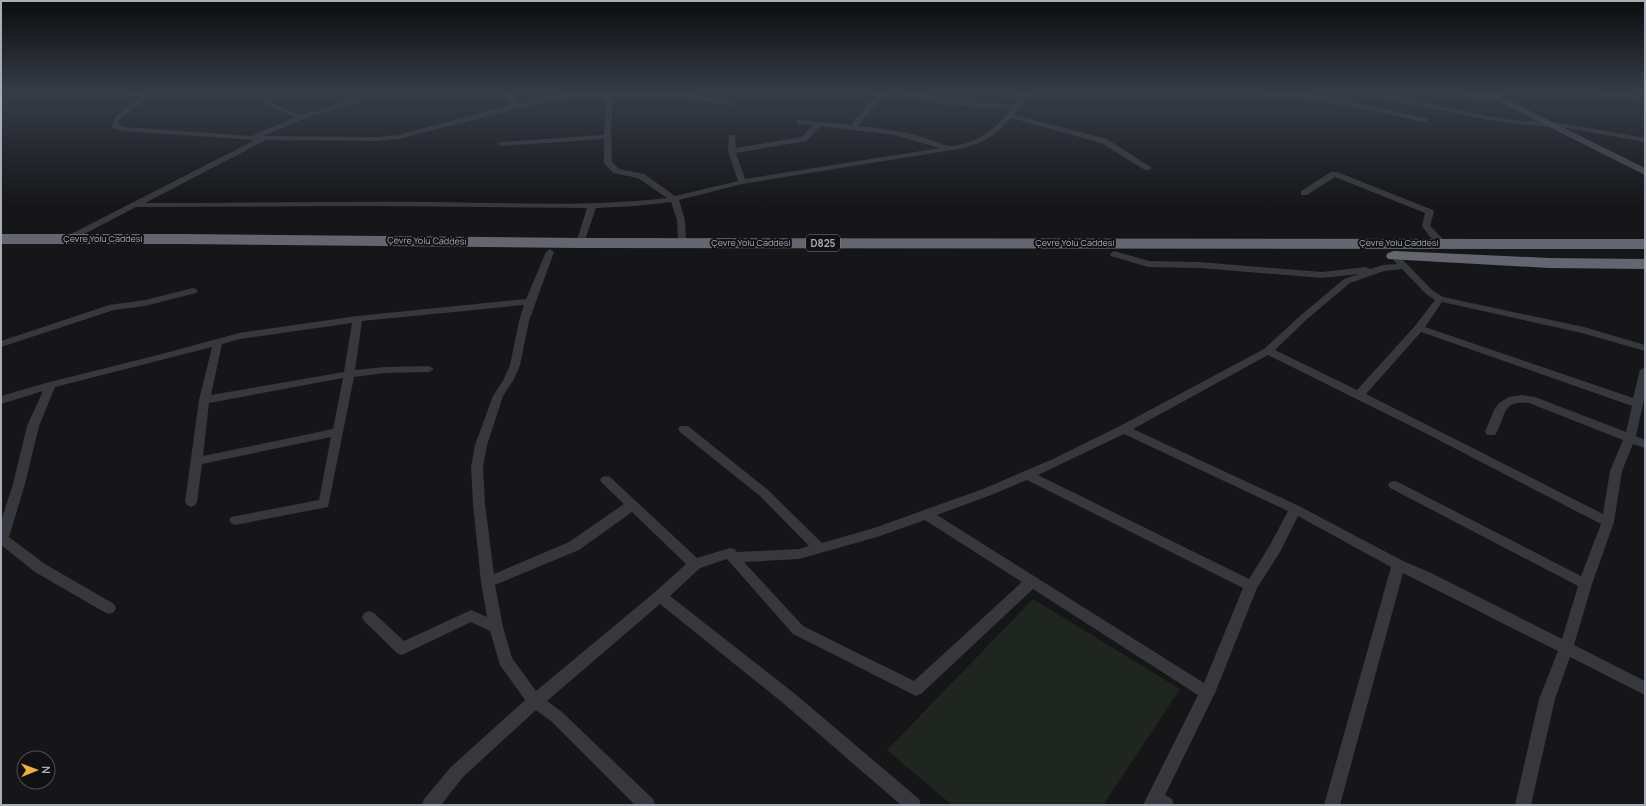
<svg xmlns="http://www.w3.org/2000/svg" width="1646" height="806" viewBox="0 0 1646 806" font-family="Manrope,sans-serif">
<rect width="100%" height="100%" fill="#161618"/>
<path fill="#1e261f" d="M1033 599 1180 689 1103 805H952L887 750Z"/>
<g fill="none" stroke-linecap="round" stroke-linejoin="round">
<path fill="#37383d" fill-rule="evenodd" d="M121 93H137L147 97 119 120V125L125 127 252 136 295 117 265 104V102L267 101 301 115 361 98 364 100 309 117 263 136 379 137 398 135 511 105 504 93H511L517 104 551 96 600 93 691 95 733 102 734 103 731 105 691 99 613 97 611 130 612 162 619 169 644 174 675 196 738 181 728 151 729 135H735L736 148 802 137 813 125 797 124V120H800L851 125 878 93H885L858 126C877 128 897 130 915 135 924 137 944 146 950 146 975 145 997 128 1011 109 984 107 926 106 904 93H916L961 101 1014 105 1022 93H1029L1014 115 1107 139 1152 168 1148 170H1145L1101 143 1011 118C999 134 982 143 964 148L742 184 679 200 685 220 686 243 682 246 678 243 677 220 671 202 636 206 596 208 584 243 580 246 576 243 587 208 372 206 136 207 71 241H65L64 239 65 237 255 140 124 131 112 128 114 118 139 98ZM606 97 604 135 501 142 497 144 501 146 604 139V163L613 173 638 178 667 198C590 207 513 203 436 202 339 201 242 203 145 203L266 140 379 141 398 139 551 100ZM820 126 894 135 940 148 745 179 736 153 807 141Z
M1275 93C1325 93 1376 108 1425 118L1429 120 1425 122 1339 104 1289 96 1270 98 1267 96Z
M1459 93C1467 93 1492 94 1497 98 1489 104 1467 98 1459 93Z
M1583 93H1614L1645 97V101Z
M1387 96 1489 116 1514 120 1566 124 1645 138V142L1566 128 1514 124 1489 120 1385 99V97Z
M1331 172H1337L1433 210 1434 212 1430 226 1446 242 1442 245C1433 242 1427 233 1422 226L1425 213 1335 177 1307 195H1301V191Z
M550 249 554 252 529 321 520 365 514 379 503 396 487 445 483 467 485 504 494 574 569 542 624 504 602 483 600 480 602 477 606 476 610 477 697 558 730 548 735 549 736 552 799 549 809 546 760 496 680 432 678 429 680 426H688L768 490 822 543 874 528 983 489 1053 459 1120 426 1264 349 1300 316 1344 279 1359 274 1322 278 1199 268 1148 267 1111 256 1110 254 1114 251 1149 261 1199 262 1322 272 1366 267 1370 269 1383 265 1397 264 1390 256 1394 253 1397 254 1432 290 1443 297 1584 327 1645 345V351L1582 333 1442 302 1425 327 1633 398 1640 370 1645 367V395L1636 436 1645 440V448L1633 444 1622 471 1614 522 1592 584 1574 645 1645 681V695L1570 657 1555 699 1531 805H1515L1539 699 1558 651 1403 573 1340 805H1324L1391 567 1298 516 1280 552 1257 588 1215 693 1165 795 1172 799 1174 805H1143L1198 695 1033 589 921 694 916 696 793 634 727 559 700 568 670 596 794 693 919 799 921 805H901L783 703 660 604 547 701 562 712 653 799 655 805H635L552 722 536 710 463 777 441 805H422L424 799 451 767 525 700 500 665 490 631 471 622 402 655 397 653 364 621 362 617 364 613 369 611 374 613 404 641 471 610 487 617 481 582 473 504 471 467 475 445 493 396 504 379 510 365 519 321 524 305 362 321 355 370 385 367 429 366 434 369 429 372 385 373 354 377 328 507 235 525 231 523 229 520 231 517 319 500 331 437 202 464 197 502 195 505 191 507 187 505 185 502 199 400 212 347 55 387 39 426 25 484 9 537 45 564 114 604 116 608 114 612 109 614 104 612 35 572 1 545V521L13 484 27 426 43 391 1 404V396L46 383 158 355 239 333 357 316 526 299 546 252ZM1402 269 1426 294 1435 300 1415 326 1357 390 1275 350 1306 320 1350 283 1384 271ZM352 323 344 372 211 395 222 344 240 339ZM1421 332 1632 406 1626 432 1535 397 1521 395 1509 397 1499 403 1494 410 1485 432 1487 435H1495C1507 416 1500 400 1529 403L1623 440 1610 471 1603 514 1366 394ZM1268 355 1431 436 1601 524 1581 576 1398 482 1394 481 1390 482 1388 485 1390 488 1578 586 1562 639 1429 572 1403 561 1299 506 1133 429ZM343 378 333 429 203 456 209 403ZM1124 434 1288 511 1270 545 1249 579 1038 475ZM1027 480 1243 588 1204 683 937 515 991 495ZM632 512 686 564 655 592 536 691 512 658 503 627 495 585 579 550ZM925 520 1022 582 914 681 803 626 744 562 799 559 877 537Z
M193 288 196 289 198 291 196 293 145 306 114 310 1 347V341L109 305 145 300Z"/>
<path fill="#45474d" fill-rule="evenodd" d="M1482 93H1494L1645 168V175Z"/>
<path fill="#63666e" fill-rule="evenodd" d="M1 234H181L580 238 1645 239V249L580 248 181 244H1Z
M1394 251 1549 258 1645 259V269L1549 268 1388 259 1386 256 1388 253Z"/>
</g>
<linearGradient id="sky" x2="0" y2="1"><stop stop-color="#0c0c0d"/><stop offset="0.45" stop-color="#363c48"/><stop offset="1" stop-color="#363c48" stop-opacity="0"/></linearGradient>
<rect width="1646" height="206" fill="url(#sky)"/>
<g text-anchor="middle" stroke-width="4" stroke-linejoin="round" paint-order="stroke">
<g font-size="9" fill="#a8adb8" stroke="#111113">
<text x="103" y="242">Çevre Yolu Caddesi</text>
<text transform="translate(427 241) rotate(1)" y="3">Çevre Yolu Caddesi</text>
<text x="751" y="246">Çevre Yolu Caddesi</text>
<text x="1075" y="246">Çevre Yolu Caddesi</text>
<text x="1399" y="246">Çevre Yolu Caddesi</text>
</g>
<rect fill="#111113" stroke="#7b7e86" stroke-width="1" x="806" y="235" width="34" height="16" rx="3"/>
<g font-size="10" font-weight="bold" fill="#a8adb8">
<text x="823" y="247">D825</text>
</g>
</g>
<rect width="1646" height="806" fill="none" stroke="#a8adb8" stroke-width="4"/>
<g transform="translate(36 770) rotate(89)"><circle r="19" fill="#111113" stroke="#4d4f55"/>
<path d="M0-3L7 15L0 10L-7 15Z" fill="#f2b134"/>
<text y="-6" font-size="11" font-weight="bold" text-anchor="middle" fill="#a8adb8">N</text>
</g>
</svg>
